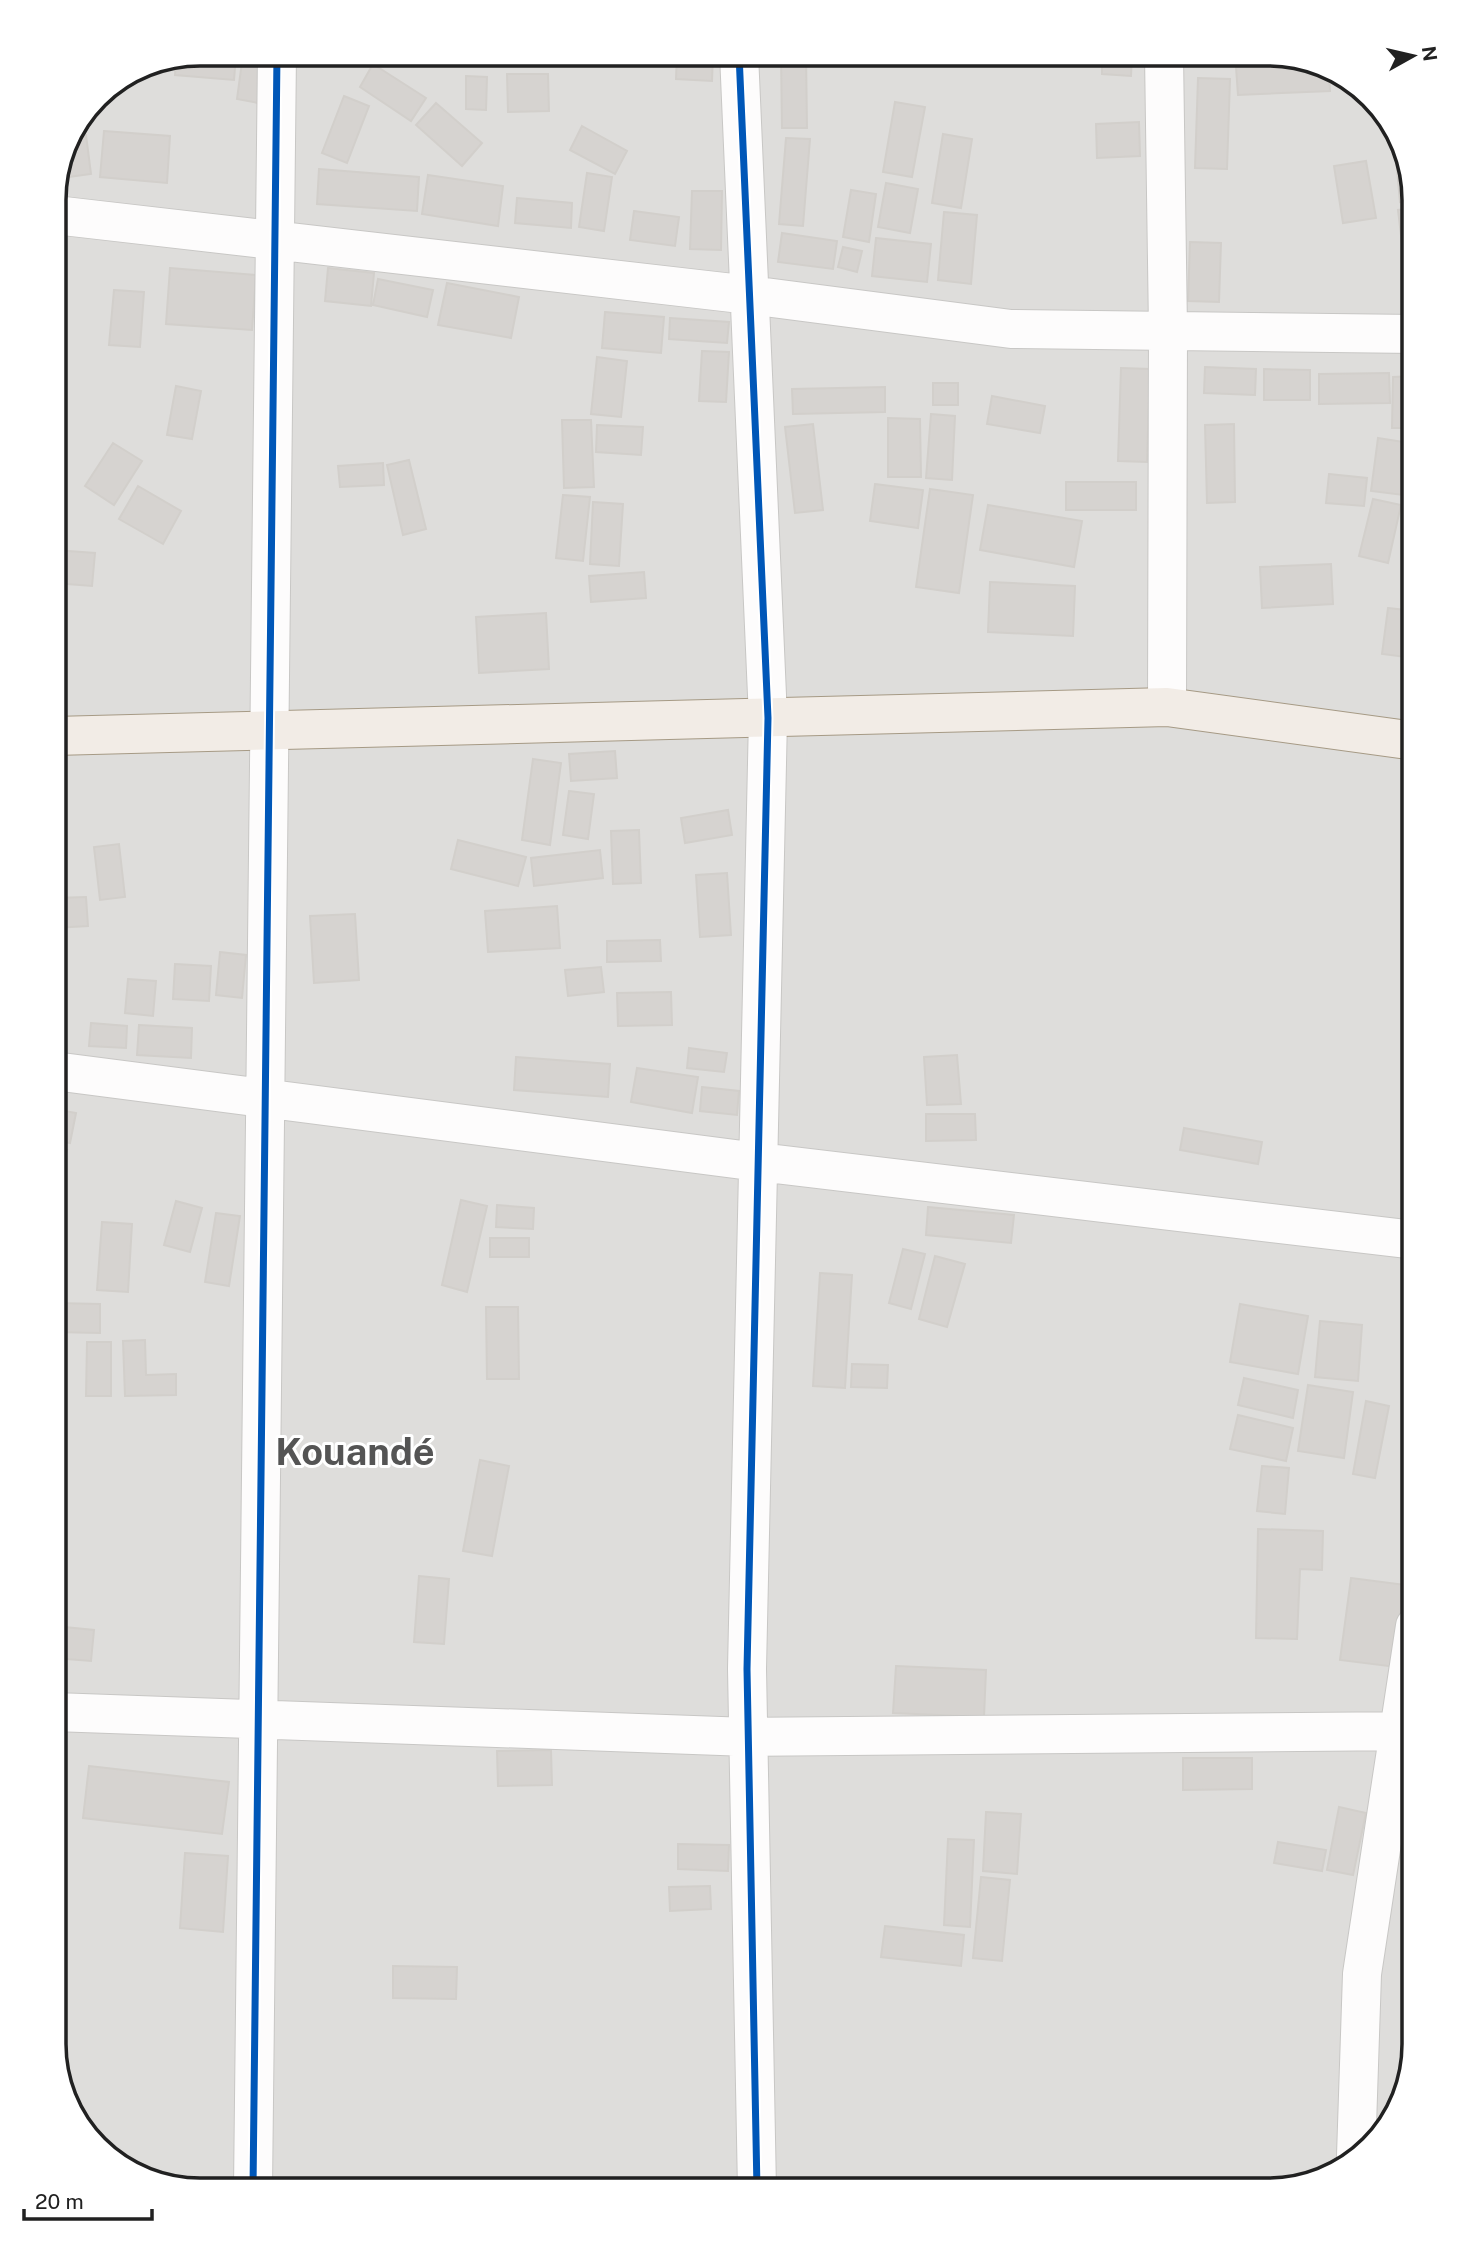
<svg xmlns="http://www.w3.org/2000/svg" width="1469" height="2244" viewBox="0 0 1469 2244" font-family="'Public Sans',sans-serif">
<rect width="100%" height="100%" fill="#efede9"/>
<path fill="#dedddb" d="M200 54 1278 55 1342 74 1395 128 1415 200V2044L1395 2117 1341 2170 1269 2190 191 2189 127 2170 74 2116 54 2044 55 191 66 144 97 97 145 65Z"/>
<path fill="#d6d3d0" stroke="#d2cfcb" stroke-width="2" d="M200 54 236 55 234 80 175 75 176 59Z
M384 54H414L412 62Z
M677 54H713L712 81 676 79Z
M781 54H806L807 128H782Z
M1102 54 1132 55 1131 76 1102 74Z
M242 62 269 66 264 104 237 99Z
M373 64 426 98 411 121 360 87Z
M1310 64 1329 70 1330 91 1238 95 1236 67Z
M507 74H548L549 111 508 112Z
M466 76 487 77 486 110 466 109Z
M1198 78 1230 79 1227 169 1195 168Z
M344 96 369 106 347 163 322 153Z
M895 102 925 107 912 177 883 172Z
M436 103 482 143 462 166 416 125Z
M1139 122 1140 156 1097 158 1096 124Z
M582 126 627 151 615 174 570 150Z
M104 131 170 136 167 183 100 177Z
M943 134 972 139 961 208 932 203Z
M86 135 91 174 68 177 66 144 70 137Z
M1398 135 1415 200 1400 202 1394 136Z
M786 138 810 139 803 226 779 224Z
M1366 161 1376 218 1343 223 1334 166Z
M319 169 419 177 417 211 317 204Z
M587 173 612 177 604 231 579 227Z
M428 175 503 186 498 226 422 214Z
M886 183 918 189 910 233 878 227Z
M851 190 876 194 869 242 843 237Z
M692 191H722L721 250 690 249Z
M517 198 572 203 571 228 515 223Z
M1415 208V301L1409 302 1398 210Z
M634 211 679 217 675 246 630 240Z
M944 212 977 215 971 284 938 280Z
M782 233 837 241 833 269 778 262Z
M876 238 931 244 927 282 872 276Z
M1190 242 1221 243 1219 302 1188 301Z
M843 247 862 251 857 272 838 267Z
M170 268 256 275 252 330 166 324Z
M328 268 374 273 371 306 325 301Z
M378 279 433 290 427 317 373 305Z
M447 283 519 297 511 338 438 325Z
M114 290 144 292 140 347 109 345Z
M605 312 664 317 661 353 602 348Z
M670 318 729 322 727 343 669 339Z
M702 351 729 352 726 402 699 401Z
M597 357 627 361 621 417 591 414Z
M1205 367 1256 369 1255 395 1204 393Z
M1121 368 1150 369 1147 462 1118 461Z
M1264 369 1310 370V400H1264Z
M1389 373 1390 403 1319 404V374Z
M1415 376 1414 428H1392L1393 377Z
M933 383H958V405H933Z
M176 386 201 391 192 439 167 435Z
M885 387V412L793 414 792 389Z
M992 396 1045 406 1040 433 987 424Z
M931 414 955 416 952 480 926 478Z
M888 418 920 419 921 477H888Z
M562 420H591L594 487 564 488Z
M813 424 823 510 795 513 785 427Z
M1234 424 1235 502 1207 503 1205 425Z
M597 425 643 427 641 455 596 452Z
M1378 438 1410 443 1403 495 1371 491Z
M113 443 142 461 114 505 85 486Z
M409 460 426 529 403 535 387 465Z
M383 463 384 485 340 487 338 466Z
M1329 474 1367 478 1364 506 1326 503Z
M1066 482H1136V510H1066Z
M875 484 923 490 918 528 870 521Z
M138 486 181 511 163 544 119 519Z
M930 489 973 495 959 593 916 587Z
M563 495 590 497 583 561 556 558Z
M1373 499 1401 505 1388 563 1359 556Z
M593 502 623 504 619 566 590 564Z
M988 505 1082 521 1074 567 980 550Z
M54 550 95 553 92 586 54 583Z
M1331 564 1333 604 1262 608 1260 567Z
M644 572 646 598 591 602 589 576Z
M990 582 1075 586 1073 636 988 632Z
M1388 608 1415 611V658L1382 654Z
M546 613 549 669 479 673 476 617Z
M615 751 617 778 571 781 569 754Z
M533 759 561 763 550 845 522 840Z
M569 791 594 794 588 839 563 835Z
M728 810 732 835 685 843 681 818Z
M639 830 641 883 613 884 611 831Z
M458 840 526 857 518 886 451 869Z
M119 844 125 897 100 900 94 847Z
M600 850 603 878 534 886 531 858Z
M727 873 731 935 700 937 696 875Z
M86 897 88 926 54 928V898Z
M557 906 560 948 488 952 485 911Z
M355 914 359 980 314 983 310 916Z
M660 940 661 961 607 962V941Z
M220 952 246 955 242 998 216 995Z
M175 964 211 966 209 1001 173 999Z
M601 967 604 992 568 996 565 970Z
M128 979 156 981 153 1016 125 1013Z
M671 992 672 1025 618 1026 617 993Z
M91 1023 127 1026 126 1048 89 1046Z
M139 1025 192 1028 191 1058 137 1055Z
M689 1048 727 1053 724 1072 687 1068Z
M957 1055 961 1104 927 1105 924 1057Z
M516 1057 610 1064 608 1097 514 1090Z
M637 1068 698 1077 692 1113 631 1102Z
M702 1087 739 1091 737 1115 700 1111Z
M54 1109 76 1113 70 1143 54 1140Z
M926 1114H975L976 1140 926 1141Z
M1184 1128 1262 1142 1258 1164 1180 1150Z
M54 1147 67 1150 61 1172 54 1171Z
M461 1200 487 1206 467 1292 442 1285Z
M176 1201 202 1208 190 1252 164 1245Z
M497 1205 534 1208 533 1229 496 1227Z
M928 1207 1014 1215 1011 1243 926 1235Z
M216 1213 240 1216 229 1286 205 1282Z
M102 1222 132 1224 128 1292 97 1290Z
M490 1238H529V1257H490Z
M903 1249 925 1254 911 1309 889 1303Z
M935 1256 965 1264 947 1327 919 1319Z
M820 1273 852 1275 845 1388 813 1386Z
M54 1303 100 1304V1333L54 1332Z
M1240 1304 1308 1316 1298 1374 1230 1362Z
M486 1307H518L519 1379H487Z
M1320 1321 1362 1325 1358 1381 1315 1377Z
M145 1340 146 1375 176 1374V1395L125 1396 123 1341Z
M87 1342H111V1396H86Z
M852 1364 888 1365 887 1388 851 1387Z
M1244 1378 1298 1390 1293 1418 1238 1405Z
M1308 1385 1353 1392 1344 1458 1298 1451Z
M1366 1401 1389 1406 1375 1478 1353 1474Z
M1238 1415 1293 1428 1286 1461 1230 1449Z
M480 1460 509 1466 492 1556 463 1551Z
M1262 1466 1289 1468 1285 1514 1257 1511Z
M1258 1529 1323 1531 1322 1570 1300 1569 1297 1639 1256 1638Z
M419 1576 449 1579 444 1644 414 1642Z
M1351 1578 1406 1585 1396 1667 1340 1660Z
M54 1626 94 1630 91 1661 54 1658Z
M896 1666 986 1670 984 1717 893 1713Z
M551 1750 552 1785 498 1786 497 1751Z
M1183 1758H1252V1789L1183 1790Z
M89 1766 229 1782 222 1834 83 1818Z
M1339 1807 1366 1813 1353 1875 1327 1870Z
M986 1812 1021 1814 1017 1874 983 1871Z
M948 1839 974 1840 970 1927 944 1925Z
M1278 1842 1326 1850 1322 1871 1274 1863Z
M678 1844 729 1845 728 1871 678 1869Z
M185 1853 228 1856 223 1932 180 1928Z
M981 1877 1010 1880 1002 1961 973 1958Z
M710 1886 711 1909 670 1911 669 1887Z
M885 1926 964 1935 961 1966 881 1957Z
M393 1966 457 1967 456 1999 393 1998Z"/>
<g fill="none" stroke-linecap="round" stroke-linejoin="round">
<g stroke="#c8c7c5" stroke-width="40">
<path id="street" d="M739 54 768 718 747 1669 757 2190
M1164 55 1168 330 1167 707
M55 215 750 295 1011 329 1415 334
M54 1071 758 1162 1415 1240
M54 1712 748 1737 1415 1731
M1356 2156 1362 1974 1415 1626
M253 2189 277 54"/>
</g>
<g stroke="#a69a85" stroke-width="40">
<path id="primary" d="M54 736 1167 707 1415 741"/>
</g>
<use href="#street" stroke="#fdfcfc" stroke-width="38"/>
<use href="#primary" stroke="#f2ece6" stroke-width="38"/>
<g stroke="#fff" stroke-width="11">
<path id="cycleway" d="M739 54 768 718 747 1669 757 2190
M253 2189 277 54"/>
</g>
<use href="#cycleway" stroke="#0057b8" stroke-width="7"/>
</g>
<g text-anchor="middle" stroke-width="6" stroke-linejoin="round" paint-order="stroke">
<g font-size="38" font-weight="bold" fill="#545454" stroke="#fff">
<text x="355" y="1465">Kouandé</text>
</g>
</g>
<path d="M0 0H1469V2244H0ZM200 66H1268A134 134 0 0 1 1402 200V2044A134 134 0 0 1 1268 2178H200A134 134 0 0 1 66 2044V200A134 134 0 0 1 200 66Z" fill="#fff" fill-rule="evenodd"/>
<path fill="none" stroke="#212121" stroke-width="3.5" d="M200 66H1268A134 134 0 0 1 1402 200V2044A134 134 0 0 1 1268 2178H200A134 134 0 0 1 66 2044V200A134 134 0 0 1 200 66Z"/>
<g transform="translate(1413 56) rotate(82)" stroke="#ffffff" stroke-width="5" paint-order="stroke">
<path d="M0-5L12 26L0 18L-12 26Z" fill="#212121"/>
<text y="-10" font-size="19" font-weight="bold" text-anchor="middle" fill="#212121">N</text>
</g>
<path d="M24 2209v10h128v-10" fill="none" stroke="#212121" stroke-width="3.5"/>
<text x="35" y="2209" font-size="21" fill="#212121" stroke="#ffffff" stroke-width="5" paint-order="stroke">20 m</text>
</svg>
